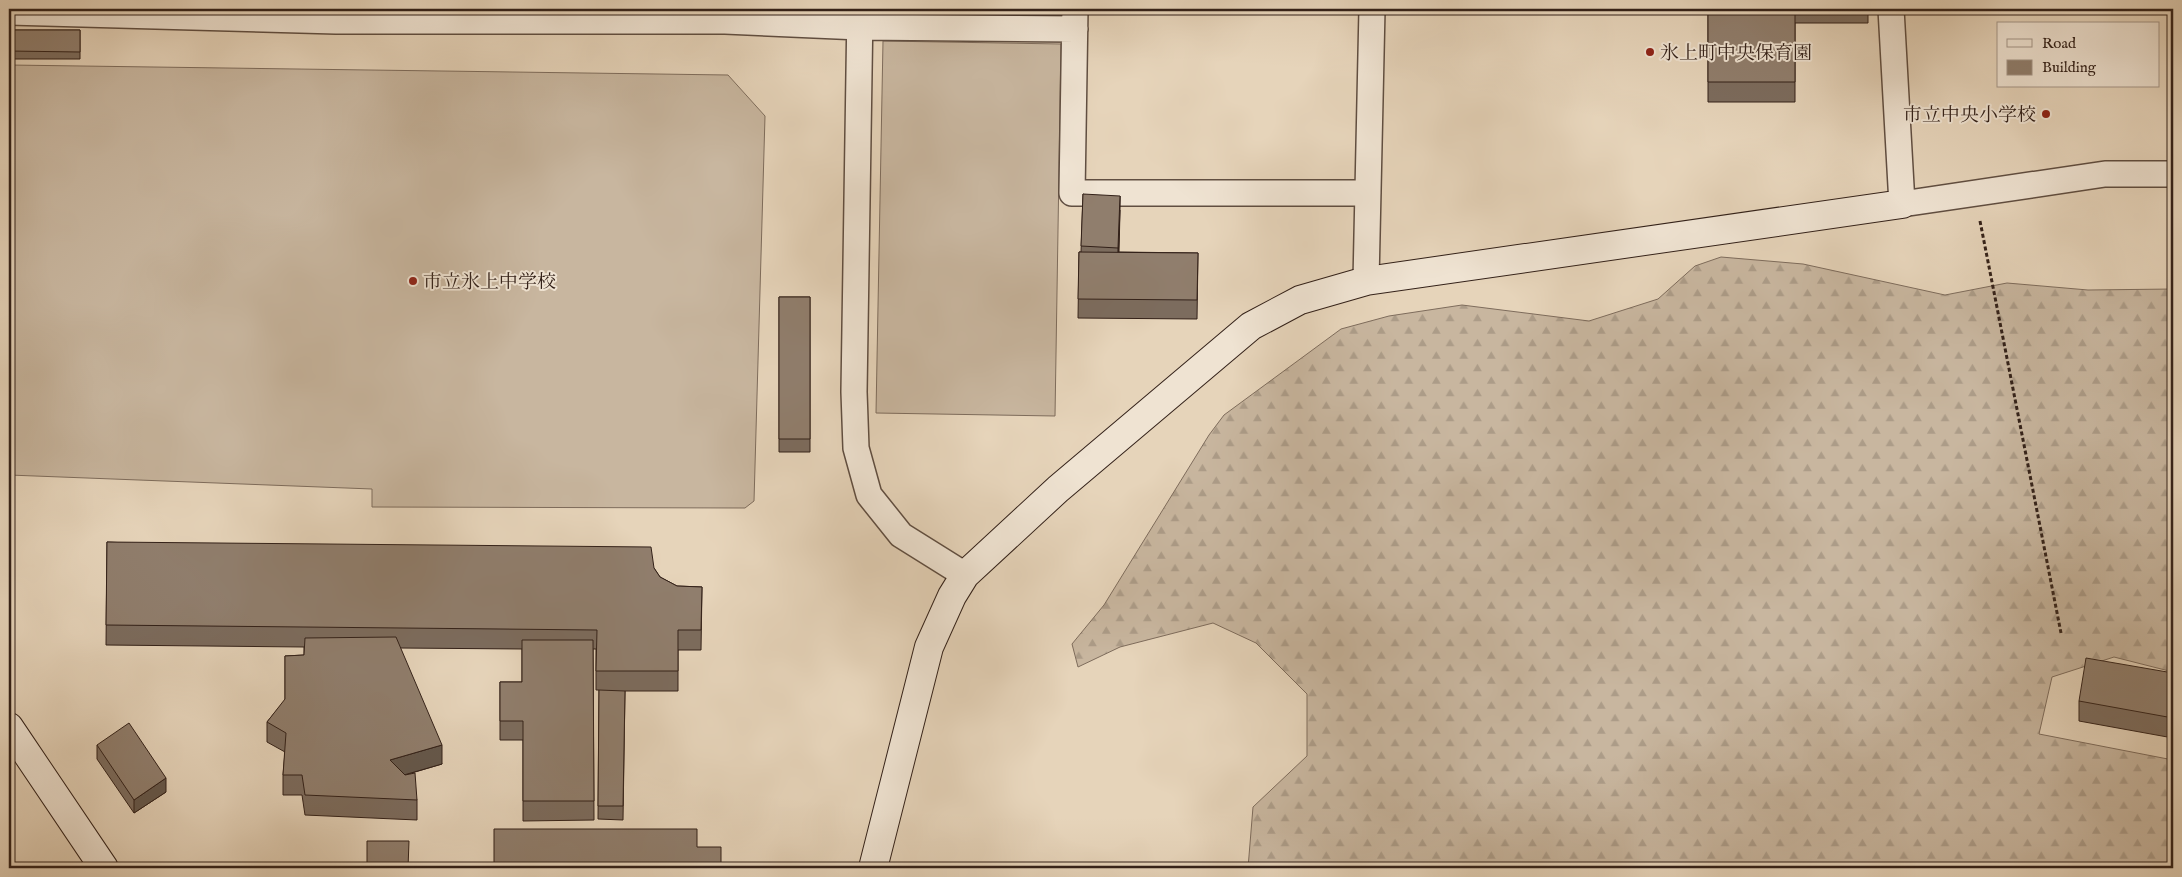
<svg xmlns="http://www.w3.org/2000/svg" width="2182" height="877" viewBox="0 0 2182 877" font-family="'IM FELL English','Noto Serif JP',serif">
<defs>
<pattern id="forest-firs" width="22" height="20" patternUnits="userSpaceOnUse" patternTransform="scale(1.25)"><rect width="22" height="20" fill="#c8b69f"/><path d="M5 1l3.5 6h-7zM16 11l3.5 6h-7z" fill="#ac9c88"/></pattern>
</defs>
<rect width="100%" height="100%" fill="#e6d4ba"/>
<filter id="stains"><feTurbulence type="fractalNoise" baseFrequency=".004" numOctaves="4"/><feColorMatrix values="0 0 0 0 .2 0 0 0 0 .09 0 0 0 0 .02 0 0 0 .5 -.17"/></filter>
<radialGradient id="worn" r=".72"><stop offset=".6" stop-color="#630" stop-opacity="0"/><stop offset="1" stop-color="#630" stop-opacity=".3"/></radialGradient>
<path fill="#c8b69f" stroke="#7e6c5c" d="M883 41 1061 44 1055 416 876 413Z
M9 65 728 75 765 116 754 501 745 508 372 507V489L9 475Z"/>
<path fill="url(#forest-firs)" stroke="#7e6c5c" d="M1721 257 1803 264 1945 295 2007 283 2088 290 2173 289V672L2114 657 2052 677 2039 734 2173 760V868H1248L1253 807 1307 756V694L1256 643 1213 623 1120 647 1078 667 1072 644 1104 605 1209 435 1224 415 1341 329 1389 316 1462 305 1589 321 1658 299 1695 266Z"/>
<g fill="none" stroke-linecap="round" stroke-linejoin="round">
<g stroke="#604e41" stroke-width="28">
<path id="street" d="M860 9 854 392 856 448 869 495 901 535 965 575
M1075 9 1072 193H1368
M1891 9 1902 204 2105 174H2173
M9 12 336 21H725L860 27 1075 29
M1366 281 1372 9"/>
</g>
<g stroke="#332119" stroke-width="30">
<path id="secondary" d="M9 727 104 868
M873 868 929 647 952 596 965 575 1058 489 1251 326 1300 300 1366 281 1902 204"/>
</g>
<path stroke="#332119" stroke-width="3" stroke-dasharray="4 2.5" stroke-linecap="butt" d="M1980 221 2061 633"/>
<use href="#street" stroke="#efe3d2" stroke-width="25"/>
<use href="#secondary" stroke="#efe3d2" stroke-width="28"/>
</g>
<path fill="#7c6c5e" stroke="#332119" d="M1725 9H1868V23H1795V102H1708V12H1725Z
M1962 9H2151V11H1962Z
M2170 9H2173V72H2170Z
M9 30H80V59H9Z
M1083 194 1120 210 1119 252 1198 253 1197 319 1078 318 1079 252H1081Z
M779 297H810V452H779Z
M107 542 654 568 660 577 677 586 702 587 701 650H678V691H625L623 820 598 819 599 690H596V649H593L594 820 523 821V740H500V682H522V649L400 648 442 764 405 775 417 800V820L305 815 302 795H283V775L285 752 267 742V722L285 700V656L304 655V647L106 645Z
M2173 673V738L2079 721V701Z
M97 745 166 792 134 813 97 759Z"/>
<path fill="#65584c" stroke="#332119" d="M1120 196V210L1118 261V248Z
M442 745V764L390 779V760Z
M166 778V792L134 813V800Z"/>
<path fill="#907e6d" stroke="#332119" d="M2170 9H2173V47H2170Z
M1708 12H1795V82H1708Z
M9 30H80V52L9 51Z
M1083 194 1120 196 1118 248 1081 246Z
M1079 252 1198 253 1197 300 1078 299Z
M779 297H810V439H779Z
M107 542 651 547 654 568 660 577 677 586 702 587 701 630H678V671H596L597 630 106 625Z
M396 637 442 745 390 760 405 775 415 773 417 800 305 795 302 775H283L286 733 267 722 285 699V656L304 655 305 638Z
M522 640H593L594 801H523V721H500V682H522Z
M2086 658 2173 673V718L2079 701Z
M599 690 625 691 623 806H598Z
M129 723 166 778 134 800 97 745Z
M494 829H697V847H721V868H494Z
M367 841H409L408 868H367Z"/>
<g fill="#8f2418" stroke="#efe3d2" stroke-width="2">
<circle cx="1650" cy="52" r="5"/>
<circle cx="2046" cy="114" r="5"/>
<circle cx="413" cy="281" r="5"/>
</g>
<g text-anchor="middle" stroke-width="4" stroke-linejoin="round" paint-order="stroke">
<g font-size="19" fill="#332119" stroke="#efe3d2" text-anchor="start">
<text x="1660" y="59">氷上町中央保育園</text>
<text x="2036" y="121" text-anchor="end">市立中央小学校</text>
<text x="423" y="288">市立氷上中学校</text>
</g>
</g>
<rect width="2182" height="877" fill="none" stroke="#e6d4ba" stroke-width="30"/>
<rect x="10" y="10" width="2162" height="857" fill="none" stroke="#332119" stroke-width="2.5"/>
<rect x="15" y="15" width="2152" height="847" fill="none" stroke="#332119"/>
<rect x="1997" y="22" width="162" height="65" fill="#efe3d2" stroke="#a49588"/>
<rect x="2007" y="39" width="25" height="8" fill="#efe3d2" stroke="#a49588"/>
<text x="2042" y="48" font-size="15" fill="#332119">Road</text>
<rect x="2007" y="60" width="25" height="15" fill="#907e6d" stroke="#a49588"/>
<text x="2042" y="72" font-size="15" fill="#332119">Building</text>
<rect width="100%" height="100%" filter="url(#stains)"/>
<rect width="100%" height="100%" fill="url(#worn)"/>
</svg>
